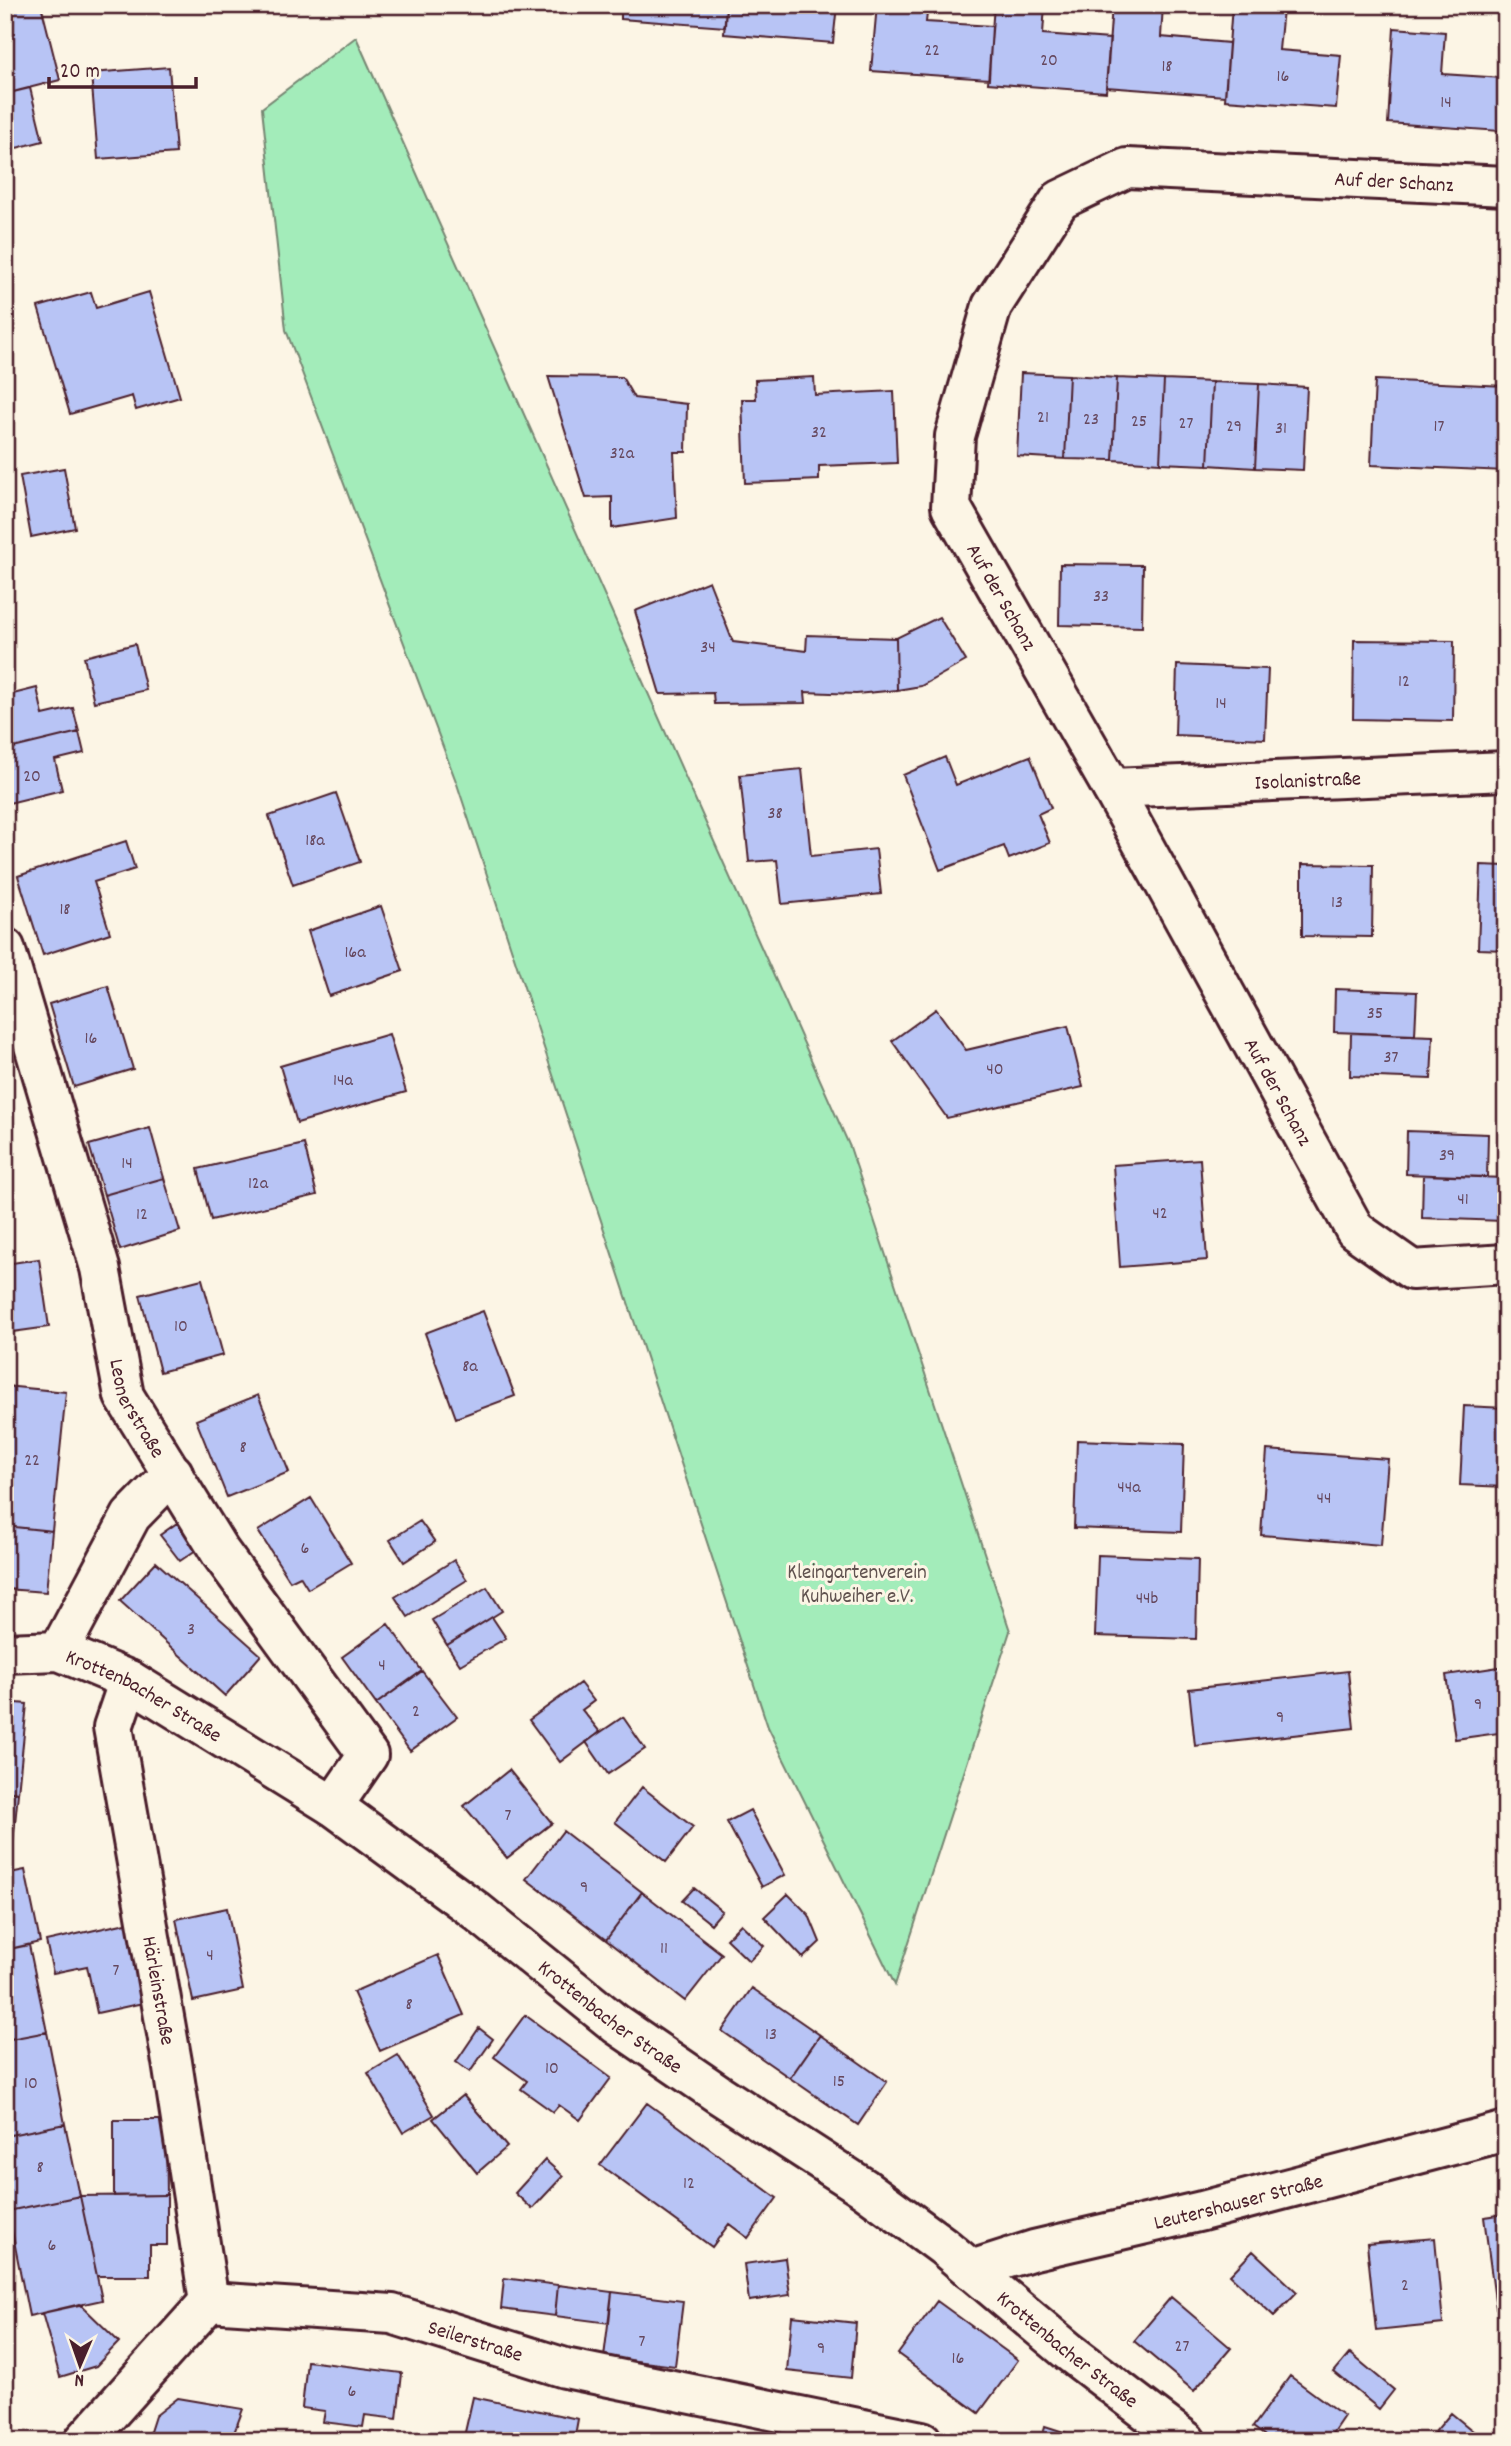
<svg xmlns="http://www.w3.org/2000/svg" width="1511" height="2446" viewBox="0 0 1511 2446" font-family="Dekko,sans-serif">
<rect width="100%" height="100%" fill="#fcf5e5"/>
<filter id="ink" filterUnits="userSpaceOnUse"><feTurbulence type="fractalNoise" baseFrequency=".0143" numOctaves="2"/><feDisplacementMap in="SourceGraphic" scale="14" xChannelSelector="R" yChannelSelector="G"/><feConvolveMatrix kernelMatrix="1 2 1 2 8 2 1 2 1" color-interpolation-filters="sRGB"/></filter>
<g filter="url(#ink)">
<path fill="#a3ecba" stroke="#768672" stroke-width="2" d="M356 37 850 1147 1010 1631 895 1985 768 1727 457 784 286 330 262 108Z"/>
<path fill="#b8c4f5" stroke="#4a1f2b" stroke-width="2" d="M5 5H41L60 80 5 94Z
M534 5H621V12Z
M621 5H726L725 27 621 19Z
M726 5H837L833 43 724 34Z
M877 5H928L926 22 992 26 989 79 871 71Z
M994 5H1045L1043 34 1110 39 1106 92 988 83Z
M1112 5H1163L1161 37 1229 43 1225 96 1106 87Z
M1232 5 1283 9 1279 50 1341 55 1336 108 1225 100Z
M1394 28 1445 32 1442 74 1503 78 1500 131 1388 123Z
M1506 42V132L1500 131Z
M169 67 176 153 98 159 91 73Z
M30 88 43 141 5 151V94Z
M91 292 96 308 149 292 180 397 136 410 132 396 70 414 38 307Z
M1021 373 1069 375 1065 459 1017 456Z
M1069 375 1117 378 1113 460 1065 459Z
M548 376 622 377 634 398 687 404 686 452H674L677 518 612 528V497L586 498Z
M814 377 815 395 894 391 897 463 819 466V480L745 483 742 399H756L755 380Z
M1117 378 1164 380 1160 463 1113 460Z
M1164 380 1212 382 1208 465 1160 463Z
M1375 380 1506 386V471L1371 465Z
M1212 382 1259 384 1255 468 1208 465Z
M1259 384 1307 387 1303 470 1255 468Z
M64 468 75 528 31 537 20 476Z
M1060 564 1143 565 1142 627 1059 625Z
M709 581 733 642 806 651 807 635 896 638 897 690 856 694 805 692 806 703 714 704 713 693 660 694 635 611Z
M939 617 966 661 921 686 897 690 896 638Z
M1354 640 1454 641 1453 721 1353 719Z
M135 644 146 690 94 702 84 657Z
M1177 665 1268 669 1265 739 1175 735Z
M37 688 43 715 73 708 79 732 5 750V696Z
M79 732 84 753 55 760 62 790 5 804V750Z
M1030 756 1051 808 1038 814 1050 843 1009 859 1004 846 940 870 903 775 945 757 956 785Z
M802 769 811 856 876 849 881 894 782 904 777 860 749 862 740 775Z
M336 793 360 862 293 885 269 816Z
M126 841 135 869 94 882 110 933 43 955 18 876Z
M1302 864 1373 865 1372 937 1302 936Z
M1481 865 1506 866V950L1478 949Z
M381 906 403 971 329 996 308 931Z
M108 986 133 1069 74 1087 49 1004Z
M1335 989 1417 992 1415 1035 1334 1032Z
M936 1009 966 1050 1068 1026 1083 1087 947 1118 892 1041Z
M1351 1033 1433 1036 1431 1079 1350 1076Z
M389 1034 406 1092 297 1123 280 1066Z
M150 1128 164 1178 104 1195 89 1145Z
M1407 1131 1488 1134 1487 1177 1406 1174Z
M304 1144 317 1195 211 1220 198 1169Z
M1200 1159 1207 1260 1120 1267 1113 1165Z
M1423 1175 1504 1178 1503 1221 1422 1218Z
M164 1178 180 1231 120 1250 104 1195Z
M39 1259 49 1327 5 1333V1264Z
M202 1279 223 1355 160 1372 140 1295Z
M483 1311 515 1396 456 1418 425 1333Z
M5 1386 66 1392 52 1531 5 1526Z
M258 1395 289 1472 227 1497 196 1420Z
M1464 1406 1506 1408V1487L1460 1485Z
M1077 1440 1184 1444 1181 1532 1074 1528Z
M1267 1450 1388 1459 1381 1545 1261 1535Z
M311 1498 351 1563 308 1589 300 1576 290 1581 258 1531Z
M420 1521 435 1542 404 1562 390 1540Z
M177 1523 196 1550 180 1561 160 1535Z
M5 1526 52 1531 46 1592 5 1589Z
M1098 1555 1198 1559 1196 1639 1095 1636Z
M454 1560 467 1580 408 1617 395 1597Z
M156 1562 261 1655 225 1696 120 1601Z
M487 1587 502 1611 447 1645 432 1620Z
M492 1617 506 1638 460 1665 447 1645Z
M388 1624 422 1671 376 1704 342 1657Z
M1506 1666V1732L1455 1739 1446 1675Z
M422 1671 457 1717 410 1751 376 1704Z
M1348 1671 1354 1728 1195 1746 1189 1689Z
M580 1683 594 1701 582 1710 600 1732 560 1762 529 1720Z
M5 1702 27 1704 18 1793 5 1791Z
M623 1717 645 1749 608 1774 586 1742Z
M509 1770 552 1823 507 1858 464 1806Z
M642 1787 693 1827 666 1862 615 1822Z
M5 1791 18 1793 10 1873 5 1874Z
M750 1810 785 1875 762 1887 727 1822Z
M563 1831 642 1892 606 1940 526 1879Z
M25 1870 40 1942 5 1950V1874Z
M694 1888 722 1911 711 1924 682 1901Z
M642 1892 722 1954 685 2001 606 1940Z
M788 1894 809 1915 820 1942 803 1958 764 1917Z
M227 1908 243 1990 193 2001 176 1919Z
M135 1921 152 2001 97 2013 87 1966 53 1973 46 1941Z
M741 1924 764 1946 749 1961 726 1939Z
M29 1945 47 2032 5 2040V1950Z
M438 1955 464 2015 380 2051 353 1992Z
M752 1988 820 2035 790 2078 722 2031Z
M525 2015 611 2078 580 2120 559 2105 553 2112 521 2089 527 2081 494 2057Z
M479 2028 493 2039 470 2072 456 2062Z
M47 2032 65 2124 5 2136V2040Z
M820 2035 887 2082 858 2125 790 2078Z
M398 2055 434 2115 403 2133 368 2073Z
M463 2095 507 2147 477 2173 433 2119Z
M647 2103 777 2198 748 2238 729 2224 712 2247 600 2165Z
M114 2120H166L167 2195 114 2196Z
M65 2124 80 2196 8 2211 5 2200V2136Z
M545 2160 563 2176 532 2209 515 2193Z
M167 2195V2245H150V2276H97L80 2196Z
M80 2196 102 2300 29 2316 8 2211Z
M1506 2214V2307L1496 2308 1484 2217Z
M1435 2238 1443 2324 1376 2331 1367 2244Z
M1253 2251 1297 2292 1274 2316 1230 2275Z
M785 2258 790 2295 749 2301 744 2264Z
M504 2278 558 2285 555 2316 501 2309Z
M558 2285 612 2292 609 2323 555 2316Z
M612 2292 683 2301 675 2366 604 2357Z
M1171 2297 1231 2348 1194 2391 1134 2341Z
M937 2301 1018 2360 979 2413 898 2354Z
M80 2304 119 2342 96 2366 60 2377 42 2313Z
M792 2316 856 2323 851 2378 787 2371Z
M1350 2353 1394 2390 1379 2409 1334 2372Z
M307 2361 402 2373 397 2419 365 2415 363 2427 323 2422 325 2411 302 2408Z
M1290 2376 1344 2416 1327 2441H1272L1253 2427Z
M473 2397 578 2419 574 2441H463Z
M178 2398 243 2409 231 2441H147L155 2416Z
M1451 2413 1485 2441 1429 2439Z
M1045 2426 1092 2441H1041Z"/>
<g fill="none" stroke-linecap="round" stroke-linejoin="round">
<g stroke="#4a1f2b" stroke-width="44">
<g id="street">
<path id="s1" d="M1506 186 1127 168 1060 200 992 306 955 436 951 507 1112 788 1355 1230 1412 1270 1506 1264"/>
<path id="s2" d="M1112 788 1506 771"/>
<path id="s3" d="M5 948 100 1268 124 1396 220 1552 368 1755 333 1806"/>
<path d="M59 1651 131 1516 173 1473"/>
<path id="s4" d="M5 1653 59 1651 129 1680 333 1806 475 1910 616 2024 720 2095 864 2188 943 2246 1068 2351 1186 2441"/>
<path id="s5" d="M129 1680 113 1727 172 2062 209 2302"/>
<path id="s6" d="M971 2270 1034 2250 1202 2211 1506 2131"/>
<path id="s7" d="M209 2302 392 2314 565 2368 922 2441"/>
<path d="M84 2441 209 2302"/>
</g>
</g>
<use href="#street" stroke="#fcf5e5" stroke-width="38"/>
</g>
</g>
<g text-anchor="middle" stroke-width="6" stroke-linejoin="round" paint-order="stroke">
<g font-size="18" fill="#66485e">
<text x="932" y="55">22</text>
<text x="1049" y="65">20</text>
<text x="1167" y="71">18</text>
<text x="1283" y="81">16</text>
<text x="1446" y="107">14</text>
<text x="1043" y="422">21</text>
<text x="1091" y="424">23</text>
<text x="1139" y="426">25</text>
<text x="1186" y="428">27</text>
<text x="1234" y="431">29</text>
<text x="1439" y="431">17</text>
<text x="1281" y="433">31</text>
<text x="819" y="437">32</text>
<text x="622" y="458">32a</text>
<text x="1101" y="601">33</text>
<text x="708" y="652">34</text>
<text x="1404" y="686">12</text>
<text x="1221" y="708">14</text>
<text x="32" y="781">20</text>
<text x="775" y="818">38</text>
<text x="315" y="845">18a</text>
<text x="1337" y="907">13</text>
<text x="65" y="914">18</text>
<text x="355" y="957">16a</text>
<text x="1375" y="1018">35</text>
<text x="91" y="1043">16</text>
<text x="1391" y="1062">37</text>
<text x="995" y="1074">40</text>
<text x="343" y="1085">14a</text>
<text x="1447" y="1160">39</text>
<text x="127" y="1168">14</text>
<text x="258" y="1188">12a</text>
<text x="1463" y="1204">41</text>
<text x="1160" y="1218">42</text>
<text x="142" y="1219">12</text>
<text x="181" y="1331">10</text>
<text x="470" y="1371">8a</text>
<text x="243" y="1452">8</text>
<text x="32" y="1465">22</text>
<text x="1129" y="1492">44a</text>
<text x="1324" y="1503">44</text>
<text x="305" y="1553">6</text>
<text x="1147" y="1603">44b</text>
<text x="191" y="1634">3</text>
<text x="382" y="1670">4</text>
<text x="1478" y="1709">9</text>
<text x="416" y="1716">2</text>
<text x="1280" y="1722">9</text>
<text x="508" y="1820">7</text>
<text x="584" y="1892">9</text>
<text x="664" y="1953">11</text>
<text x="210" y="1960">4</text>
<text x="116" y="1975">7</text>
<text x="409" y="2009">8</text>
<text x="771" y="2039">13</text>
<text x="552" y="2073">10</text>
<text x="839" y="2086">15</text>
<text x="31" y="2088">10</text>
<text x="40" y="2172">8</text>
<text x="689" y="2188">12</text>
<text x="52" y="2250">6</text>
<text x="1405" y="2290">2</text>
<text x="642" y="2346">7</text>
<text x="1182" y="2351">27</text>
<text x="821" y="2353">9</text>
<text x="958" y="2363">16</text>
<text x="352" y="2396">6</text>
</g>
<g font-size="21" fill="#4a1f2b" stroke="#fcf5e5">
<text transform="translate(1394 181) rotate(3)" y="7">Auf der Schanz</text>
<text dy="7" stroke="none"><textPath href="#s1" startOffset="889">Auf der Schanz</textPath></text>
<text dy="7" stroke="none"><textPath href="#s2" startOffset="196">Isolanistraße</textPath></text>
<text dy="7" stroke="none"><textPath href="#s1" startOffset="1456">Auf der Schanz</textPath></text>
<text dy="7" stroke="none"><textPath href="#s3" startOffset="480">Leonerstraße</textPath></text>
<text dy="7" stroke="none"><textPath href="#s4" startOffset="150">Krottenbacher Straße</textPath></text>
<text dy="7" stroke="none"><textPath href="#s5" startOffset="317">Härleinstraße</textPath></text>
<text dy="7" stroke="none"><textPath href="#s4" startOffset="718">Krottenbacher Straße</textPath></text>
<text dy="7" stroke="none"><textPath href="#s6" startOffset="276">Leutershauser Straße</textPath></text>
<text dy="7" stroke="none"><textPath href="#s7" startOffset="271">Seilerstraße</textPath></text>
<text dy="7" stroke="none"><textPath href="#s4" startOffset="1284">Krottenbacher Straße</textPath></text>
</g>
<g font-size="21" fill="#60524f" stroke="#fcf5e5">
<text x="857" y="1578">Kleingartenverein<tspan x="857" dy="24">Kuhweiher e.V.</tspan></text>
</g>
</g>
<rect width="1511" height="2446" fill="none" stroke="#fcf5e5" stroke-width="28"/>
<rect x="14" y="14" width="1483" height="2418" fill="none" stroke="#4a1f2b" stroke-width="2.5" filter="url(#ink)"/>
<g transform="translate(80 2365) rotate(182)" stroke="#fcf5e5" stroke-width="5" paint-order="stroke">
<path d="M0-5L12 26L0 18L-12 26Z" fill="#4a1f2b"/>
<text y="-10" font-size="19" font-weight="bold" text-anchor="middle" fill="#4a1f2b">N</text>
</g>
<path d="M49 77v10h147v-10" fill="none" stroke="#4a1f2b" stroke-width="3.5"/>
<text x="60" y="77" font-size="21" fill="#4a1f2b" stroke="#fcf5e5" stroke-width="5" paint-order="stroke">20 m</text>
</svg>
